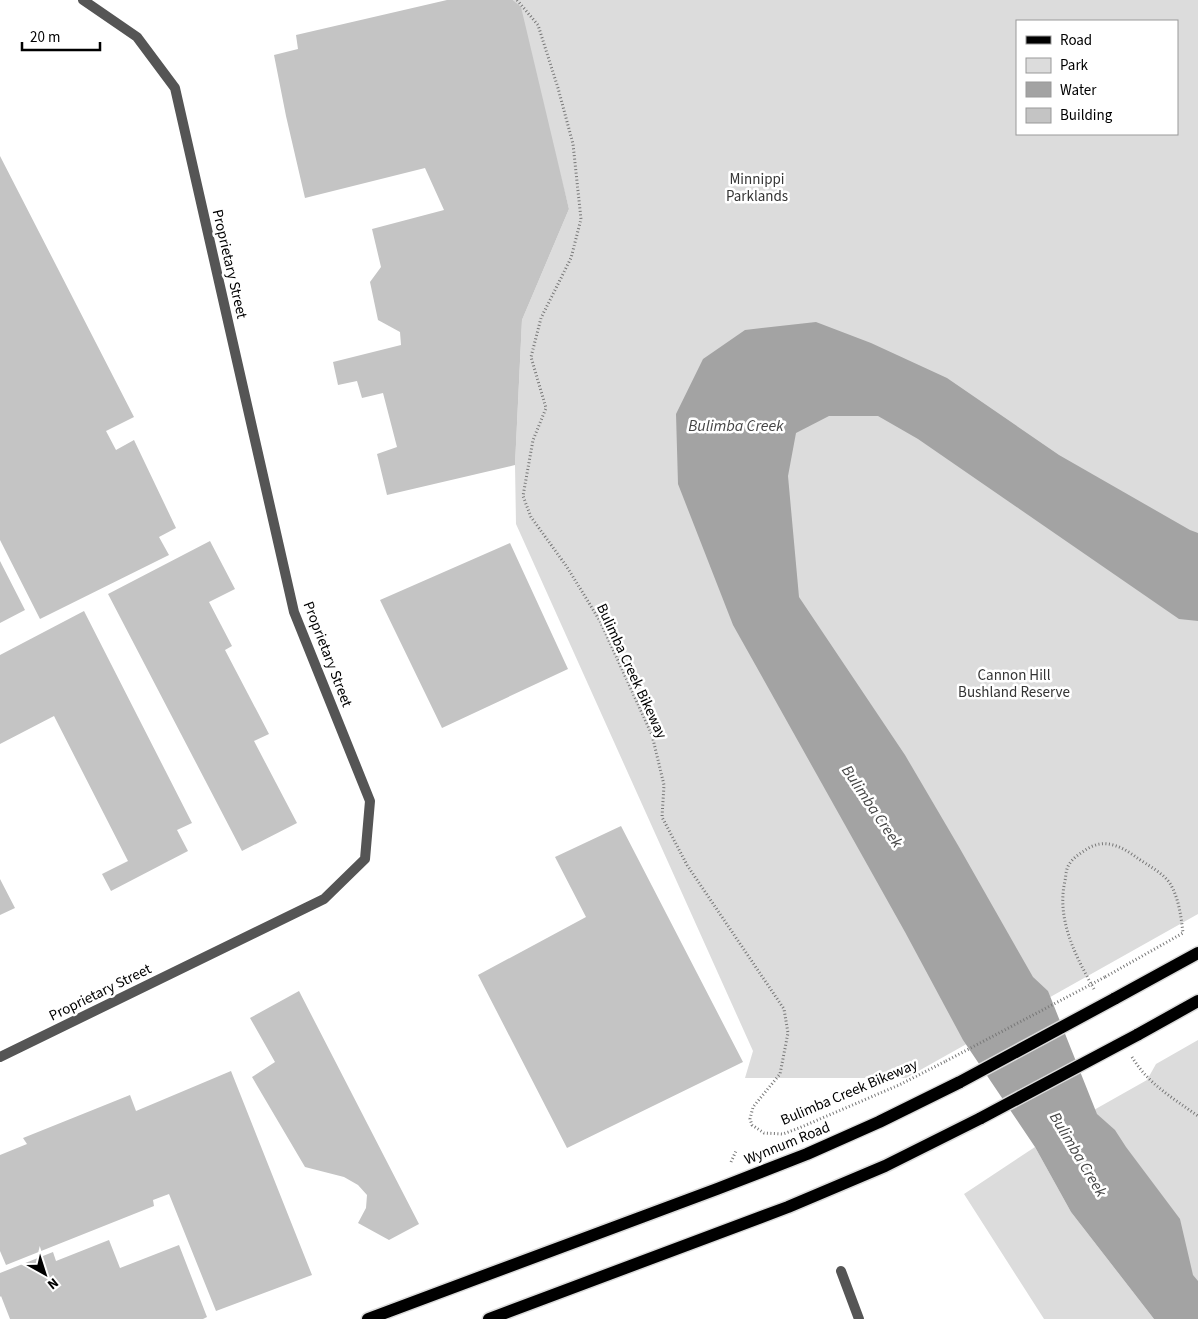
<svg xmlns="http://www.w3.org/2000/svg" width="1198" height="1319" viewBox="0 0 1198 1319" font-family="'Source Sans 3',sans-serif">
<rect width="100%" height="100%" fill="#fff"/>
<path fill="#dcdcdc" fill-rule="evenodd" d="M513 0H1198V914L906 1078H745L753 1051 516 524 515 465 522 320 569 209 517 4ZM1017 21H1177V134H1017Z
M1198 1040V1319L1062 1128 1147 1080 1156 1064Z
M1035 1147 1071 1212 1154 1319H1044L964 1194Z"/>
<path fill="#a3a3a3" d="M816 322 871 343 947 378 1059 455 1190 530 1198 533V621L1179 619 918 439 878 416H829L796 433 788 476 799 597 905 755 959 847 1033 977 1048 991 1097 1114 1115 1130 1126 1147 1180 1219 1193 1275 1198 1281V1319H1154L1071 1212 1035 1147 963 1040 905 932 733 625 678 484 676 414 703 359 745 330Z"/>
<path fill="#c4c4c4" d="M447 0H513L521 7 569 209 522 320 515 465 387 495 377 454 397 447 383 393 362 398 357 381 338 385 333 362 401 345 400 332 378 320 370 282 381 267 372 229 444 210 425 168 305 198 286 116 274 55 298 49 296 35Z
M0 156 134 417 106 431 116 450 134 440 176 528 159 537 169 555 40 619 0 540Z
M210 541 235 589 209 602 232 646 225 650 269 734 254 741 297 823 242 851 108 594Z
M510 543 568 669 442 728 380 600Z
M0 561 25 610 0 623Z
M84 611 192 823 177 830 188 851 111 891 102 874 128 861 54 716 0 744V655Z
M621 826 743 1062 567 1148 478 975 586 917 555 857Z
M0 879 15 908 0 915Z
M299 991 419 1224 389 1240 358 1223 366 1208 367 1195 358 1185 344 1177 305 1167 252 1077 275 1062 250 1018Z
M231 1071 312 1275 216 1311 169 1194 153 1200 154 1206 6 1265 0 1251V1155L27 1144 23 1138 130 1095 136 1111Z
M109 1240 120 1268 179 1245 207 1317 203 1319H10L1 1296 0 1297V1273L53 1252 56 1261Z"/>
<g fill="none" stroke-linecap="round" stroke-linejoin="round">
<g stroke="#dbdbdb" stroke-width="15">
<path id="primary" d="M1114 999 1198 953
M1137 1035 1198 1001
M368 1319 717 1189 807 1154 879 1122 960 1082
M489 1319 788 1207 885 1166 981 1118"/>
</g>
<path stroke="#777" stroke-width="3" stroke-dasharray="1 2.5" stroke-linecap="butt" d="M517 0 538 25 558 88 573 144 581 219 571 258 541 318 531 357 546 408 533 440 523 496 531 517 567 567 600 621 652 735 664 785 662 817 687 865 784 1009 788 1033 780 1074 753 1107 750 1119 752 1125 764 1133 783 1134 799 1128 899 1085 946 1061
M1094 989C1076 957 1056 919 1065 881 1066 875 1066 868 1070 863 1074 857 1081 853 1087 849 1104 838 1121 846 1136 857 1147 865 1164 873 1171 885 1179 900 1181 916 1183 933L1105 977
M1132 1057C1148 1084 1173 1098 1198 1116
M731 1162 736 1151"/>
<path stroke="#555" stroke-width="10" d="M0 1057 324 899 365 859 370 801 294 612 175 88 137 37 83 0
M841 1271 859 1319"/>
<use href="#primary" stroke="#000" stroke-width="12"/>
<g stroke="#dbdbdb" stroke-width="15" stroke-linecap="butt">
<path id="primary-bridge" d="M960 1082 1114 999
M981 1118 1137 1035"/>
</g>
<path stroke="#777" stroke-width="3" stroke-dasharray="1 2.5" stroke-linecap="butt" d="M946 1061 1105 977"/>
<use href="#primary-bridge" stroke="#000" stroke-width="12"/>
</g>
<g text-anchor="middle" stroke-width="5" stroke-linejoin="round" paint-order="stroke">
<g font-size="15" fill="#333" stroke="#fff">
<text x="757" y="184">Minnippi<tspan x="757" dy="17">Parklands</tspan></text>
<text x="1014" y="680">Cannon Hill<tspan x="1014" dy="17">Bushland Reserve</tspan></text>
</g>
<g font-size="15" fill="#000" stroke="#fff">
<text transform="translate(230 264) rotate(77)" y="5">Proprietary Street</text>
<text transform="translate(328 654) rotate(69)" y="5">Proprietary Street</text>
<text transform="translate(632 671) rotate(65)" y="5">Bulimba Creek Bikeway</text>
<text transform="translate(100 992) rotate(-26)" y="5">Proprietary Street</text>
<text transform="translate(849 1092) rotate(-23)" y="5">Bulimba Creek Bikeway</text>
<text transform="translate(787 1143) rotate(-22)" y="5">Wynnum Road</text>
</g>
<g font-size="16" font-style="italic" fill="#444" stroke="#fff">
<text x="736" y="431">Bulimba Creek</text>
<text transform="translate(873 806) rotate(56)" y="6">Bulimba Creek</text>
<text transform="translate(1079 1154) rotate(59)" y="6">Bulimba Creek</text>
</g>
</g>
<rect x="1016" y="20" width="162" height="115" fill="#ffffff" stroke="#999999"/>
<rect x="1026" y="36" width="25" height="8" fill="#000000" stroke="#999999"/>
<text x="1060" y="45" font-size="15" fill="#000000">Road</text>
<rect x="1026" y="58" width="25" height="15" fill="#dcdcdc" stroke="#999999"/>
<text x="1060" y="70" font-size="15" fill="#000000">Park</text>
<rect x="1026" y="82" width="25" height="15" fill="#a3a3a3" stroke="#999999"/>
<text x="1060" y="95" font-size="15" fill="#000000">Water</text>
<rect x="1026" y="108" width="25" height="15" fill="#c4c4c4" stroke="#999999"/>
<text x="1060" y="120" font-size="15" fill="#000000">Building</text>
<g transform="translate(45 1274) rotate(141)" stroke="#ffffff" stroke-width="4" paint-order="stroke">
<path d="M0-4L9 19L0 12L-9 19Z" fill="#000000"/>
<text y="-8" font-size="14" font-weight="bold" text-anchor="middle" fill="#000000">N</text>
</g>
<path d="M22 42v8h78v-8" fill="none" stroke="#000000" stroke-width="2.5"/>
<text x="30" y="42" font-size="15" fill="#000000" stroke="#ffffff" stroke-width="4" paint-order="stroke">20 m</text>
</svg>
